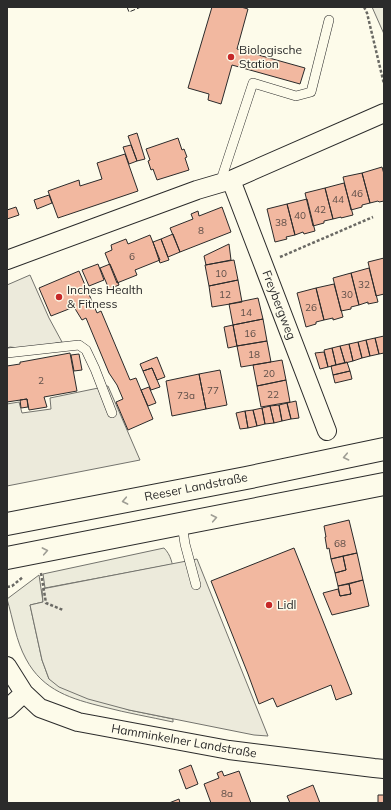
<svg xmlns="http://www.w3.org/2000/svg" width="391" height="810" viewBox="0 0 391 810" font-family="Mulish,sans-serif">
<rect width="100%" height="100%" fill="#fdfbea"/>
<path fill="#ecebdb" stroke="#74746e" d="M372 7H384V34Z
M164 548C171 555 172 563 174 572L168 565 45 588 43 574Z
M39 575 43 602 30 605 42 660 49 679 129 710 173 719V722C150 717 127 713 104 707 72 699 43 691 26 659 16 641 13 619 7 599Z"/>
<path fill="#eceadb" stroke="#74746e" d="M30 275 49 318 62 342 27 349 10 347 7 348V285Z
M108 386 140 460 7 486V404L19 402 22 413 51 409 50 398Z
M197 559 268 736 254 735 129 710 88 699 59 687 49 679 42 660 30 605 43 602 42 589Z"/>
<path fill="#f2b8a0" stroke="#2b2b2b" d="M212 7H241L248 9 237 49 305 68 300 84 232 65 221 104 208 100 209 94 188 88Z
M137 133 145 159 137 161 128 136Z
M178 138 182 150 184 149 187 157 185 158 189 170 157 180 153 169 151 170 148 161 150 160 146 149Z
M131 145 137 161 129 164 123 147Z
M125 154 138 191 58 218 48 191 79 180 80 186 102 179 97 163Z
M382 167 384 174V201L379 202 378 201 370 203 362 173Z
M362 173 370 203 362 205V207L351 210 343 177Z
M344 183 353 215 341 218V217L333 219 325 188Z
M325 188 333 219 324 221V223L313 226 305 193Z
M49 195 52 203 37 209 34 200Z
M307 199 315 231 304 234 303 232 295 235 287 204Z
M287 204 295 235 286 237 287 239 275 242 267 209Z
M16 207 19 215 7 219V210Z
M222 207 231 232 180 252 170 228 193 219 191 214 198 211 199 216Z
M173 234 180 252 168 257 161 239Z
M150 235 160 260 135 270 137 275 117 283 105 253 112 250 111 245 126 239 128 244Z
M161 239 169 260 160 263 153 242Z
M229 244 231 260 206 265 204 256Z
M384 258V294L376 296 368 262Z
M234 260 238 280 209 286 205 265Z
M98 264 104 280 89 286 82 270Z
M110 264 119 285 109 289 100 268Z
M369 268 378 302 368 304V302L359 305 351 273Z
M79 271 97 313 101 311 130 380 136 378 153 419 128 430 116 402 123 399 117 385 109 373 86 318 82 320 74 307 51 316 39 288Z
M351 273 359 305 351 307V309L341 311 333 278Z
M238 280 242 302 212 307 209 286Z
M334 284 343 317 333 320V318L324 320 316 288Z
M316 288 324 320 316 322V324L306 327 297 293Z
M258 298 263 319 233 325 229 304Z
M263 319 267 341 237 346 233 325Z
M233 325 237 346 228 348 224 327Z
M384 336V353L379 354 375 338Z
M375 338 379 354 370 356 366 340Z
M366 340 370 356 362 358 358 342Z
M267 341 271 362 241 367 237 346Z
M358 342 362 358 353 361 349 344Z
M349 344 353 361 345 363 340 346Z
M340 346 345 363 336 365 332 348Z
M332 348 336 365 328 367 324 350Z
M324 352 328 367 320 369 315 353Z
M70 353 77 391 44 397 47 407 29 410 27 399 7 402V366L20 364V362H21Z
M79 354 82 370 74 371 71 355Z
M157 357 165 377 157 380 152 368 143 371 140 364Z
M282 360 286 380 257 386 253 365Z
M347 362 350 371 333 375 331 366Z
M152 368 160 387 151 390 143 371Z
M220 370 227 405 206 409 199 374Z
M350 371 352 379 335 383 333 375Z
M199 374 206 409 172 416 166 381Z
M286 380 290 402 261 407 257 386Z
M149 387 156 403 148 406 141 390Z
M27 399 28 407 21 408 20 400Z
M296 401 299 418 291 419 287 403Z
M287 403 291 419 282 421 279 405Z
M279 405 282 421 274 423 270 406Z
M270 406 274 423 265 424 262 408Z
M262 408 265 424 257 426 253 410Z
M253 410 257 426 248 428 245 411Z
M245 411 248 428 240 429 236 413Z
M349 520 357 553 331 559 329 548 327 549 325 537H326L324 526Z
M294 548 352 694 336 700 331 685 277 707 273 698 259 704 248 674 211 581Z
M357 553 363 580 338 586 335 573 346 570 343 556Z
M343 556 346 570 335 573 331 559Z
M363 580 369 606 332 615 323 593 338 589 340 596 351 594 349 584Z
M349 584 351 594 340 596 338 586Z
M191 765 198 784 186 789 179 770Z
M222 771 224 776 239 771 251 803H211L204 784 219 778 217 773Z
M313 785 320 803H290L287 796Z
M378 795H384V803H378Z
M179 799 180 803H169Z"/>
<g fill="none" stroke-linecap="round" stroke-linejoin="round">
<g stroke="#2b2b2b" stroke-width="10">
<path id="service" d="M220 183 253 83 296 96 311 92 329 20
M7 353 79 345 86 350 95 369 112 413
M182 524 185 544 196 585"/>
</g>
<g stroke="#2b2b2b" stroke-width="20">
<path id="minor" d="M231 180 327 431
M7 260 197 190 231 180 384 113
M7 666 24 693 40 708 78 722 229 750 374 768 384 769
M7 709 24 693"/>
</g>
<g stroke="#2b2b2b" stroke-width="24">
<path id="primary" d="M7 524 246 478 384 449
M7 558 384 484"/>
</g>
<path stroke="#6a6964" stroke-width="2.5" stroke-dasharray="3 2" stroke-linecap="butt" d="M364 7 367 13 384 84
M280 257 373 217
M41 573 46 603 63 610
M7 587 12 586 23 577"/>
<use href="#service" stroke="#fdfbea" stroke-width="9"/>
<use href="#minor" stroke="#fdfbea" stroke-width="18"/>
<use href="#primary" stroke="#fdfbea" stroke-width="22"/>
<path stroke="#2b2b2b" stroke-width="1" stroke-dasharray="5 2" stroke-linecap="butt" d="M127 7 129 12 141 7"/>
</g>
<defs><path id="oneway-chevron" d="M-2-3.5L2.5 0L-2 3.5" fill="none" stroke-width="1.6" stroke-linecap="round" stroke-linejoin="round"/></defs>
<g stroke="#9e9d94">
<use href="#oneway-chevron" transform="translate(346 457) rotate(168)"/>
<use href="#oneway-chevron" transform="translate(125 501) rotate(169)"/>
<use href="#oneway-chevron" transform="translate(214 518) rotate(-11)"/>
<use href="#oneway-chevron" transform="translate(45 551) rotate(-11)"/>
</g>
<g fill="#c62828" stroke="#fdfbea" stroke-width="1.5">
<circle cx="231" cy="57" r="4"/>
<circle cx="59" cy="297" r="4"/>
<circle cx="269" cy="605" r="4"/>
</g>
<g text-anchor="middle" stroke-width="3" stroke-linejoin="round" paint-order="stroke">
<g font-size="10" fill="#5d4e48">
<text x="357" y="197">46</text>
<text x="338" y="203">44</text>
<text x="320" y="213">42</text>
<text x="300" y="219">40</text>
<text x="281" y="226">38</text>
<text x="201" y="234">8</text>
<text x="132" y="260">6</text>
<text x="221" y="277">10</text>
<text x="364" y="288">32</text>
<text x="225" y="298">12</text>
<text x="347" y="298">30</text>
<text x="311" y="311">26</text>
<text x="246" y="316">14</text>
<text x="250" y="337">16</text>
<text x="254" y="358">18</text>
<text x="269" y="377">20</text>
<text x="41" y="384">2</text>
<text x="213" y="394">77</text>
<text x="273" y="398">22</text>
<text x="186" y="399">73a</text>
<text x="340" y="547">68</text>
<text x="227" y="797">8a</text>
</g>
<g font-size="12" fill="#2b2b2b" stroke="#fdfbea" text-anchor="start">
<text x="239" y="54">Biologische<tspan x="239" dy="14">Station</tspan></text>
<text x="67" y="294">Inches Health<tspan x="67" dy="14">&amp; Fitness</tspan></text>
<text x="277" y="609">Lidl</text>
</g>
<g font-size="12" fill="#2b2b2b" stroke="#fdfbea">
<text transform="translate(279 305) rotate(69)" y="4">Freybergweg</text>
<text transform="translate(196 487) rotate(-11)" y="4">Reeser Landstraße</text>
<text transform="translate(184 741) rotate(10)" y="4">Hamminkelner Landstraße</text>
</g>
</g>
<rect width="391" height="810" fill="none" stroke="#2b2b2b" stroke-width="16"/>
</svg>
